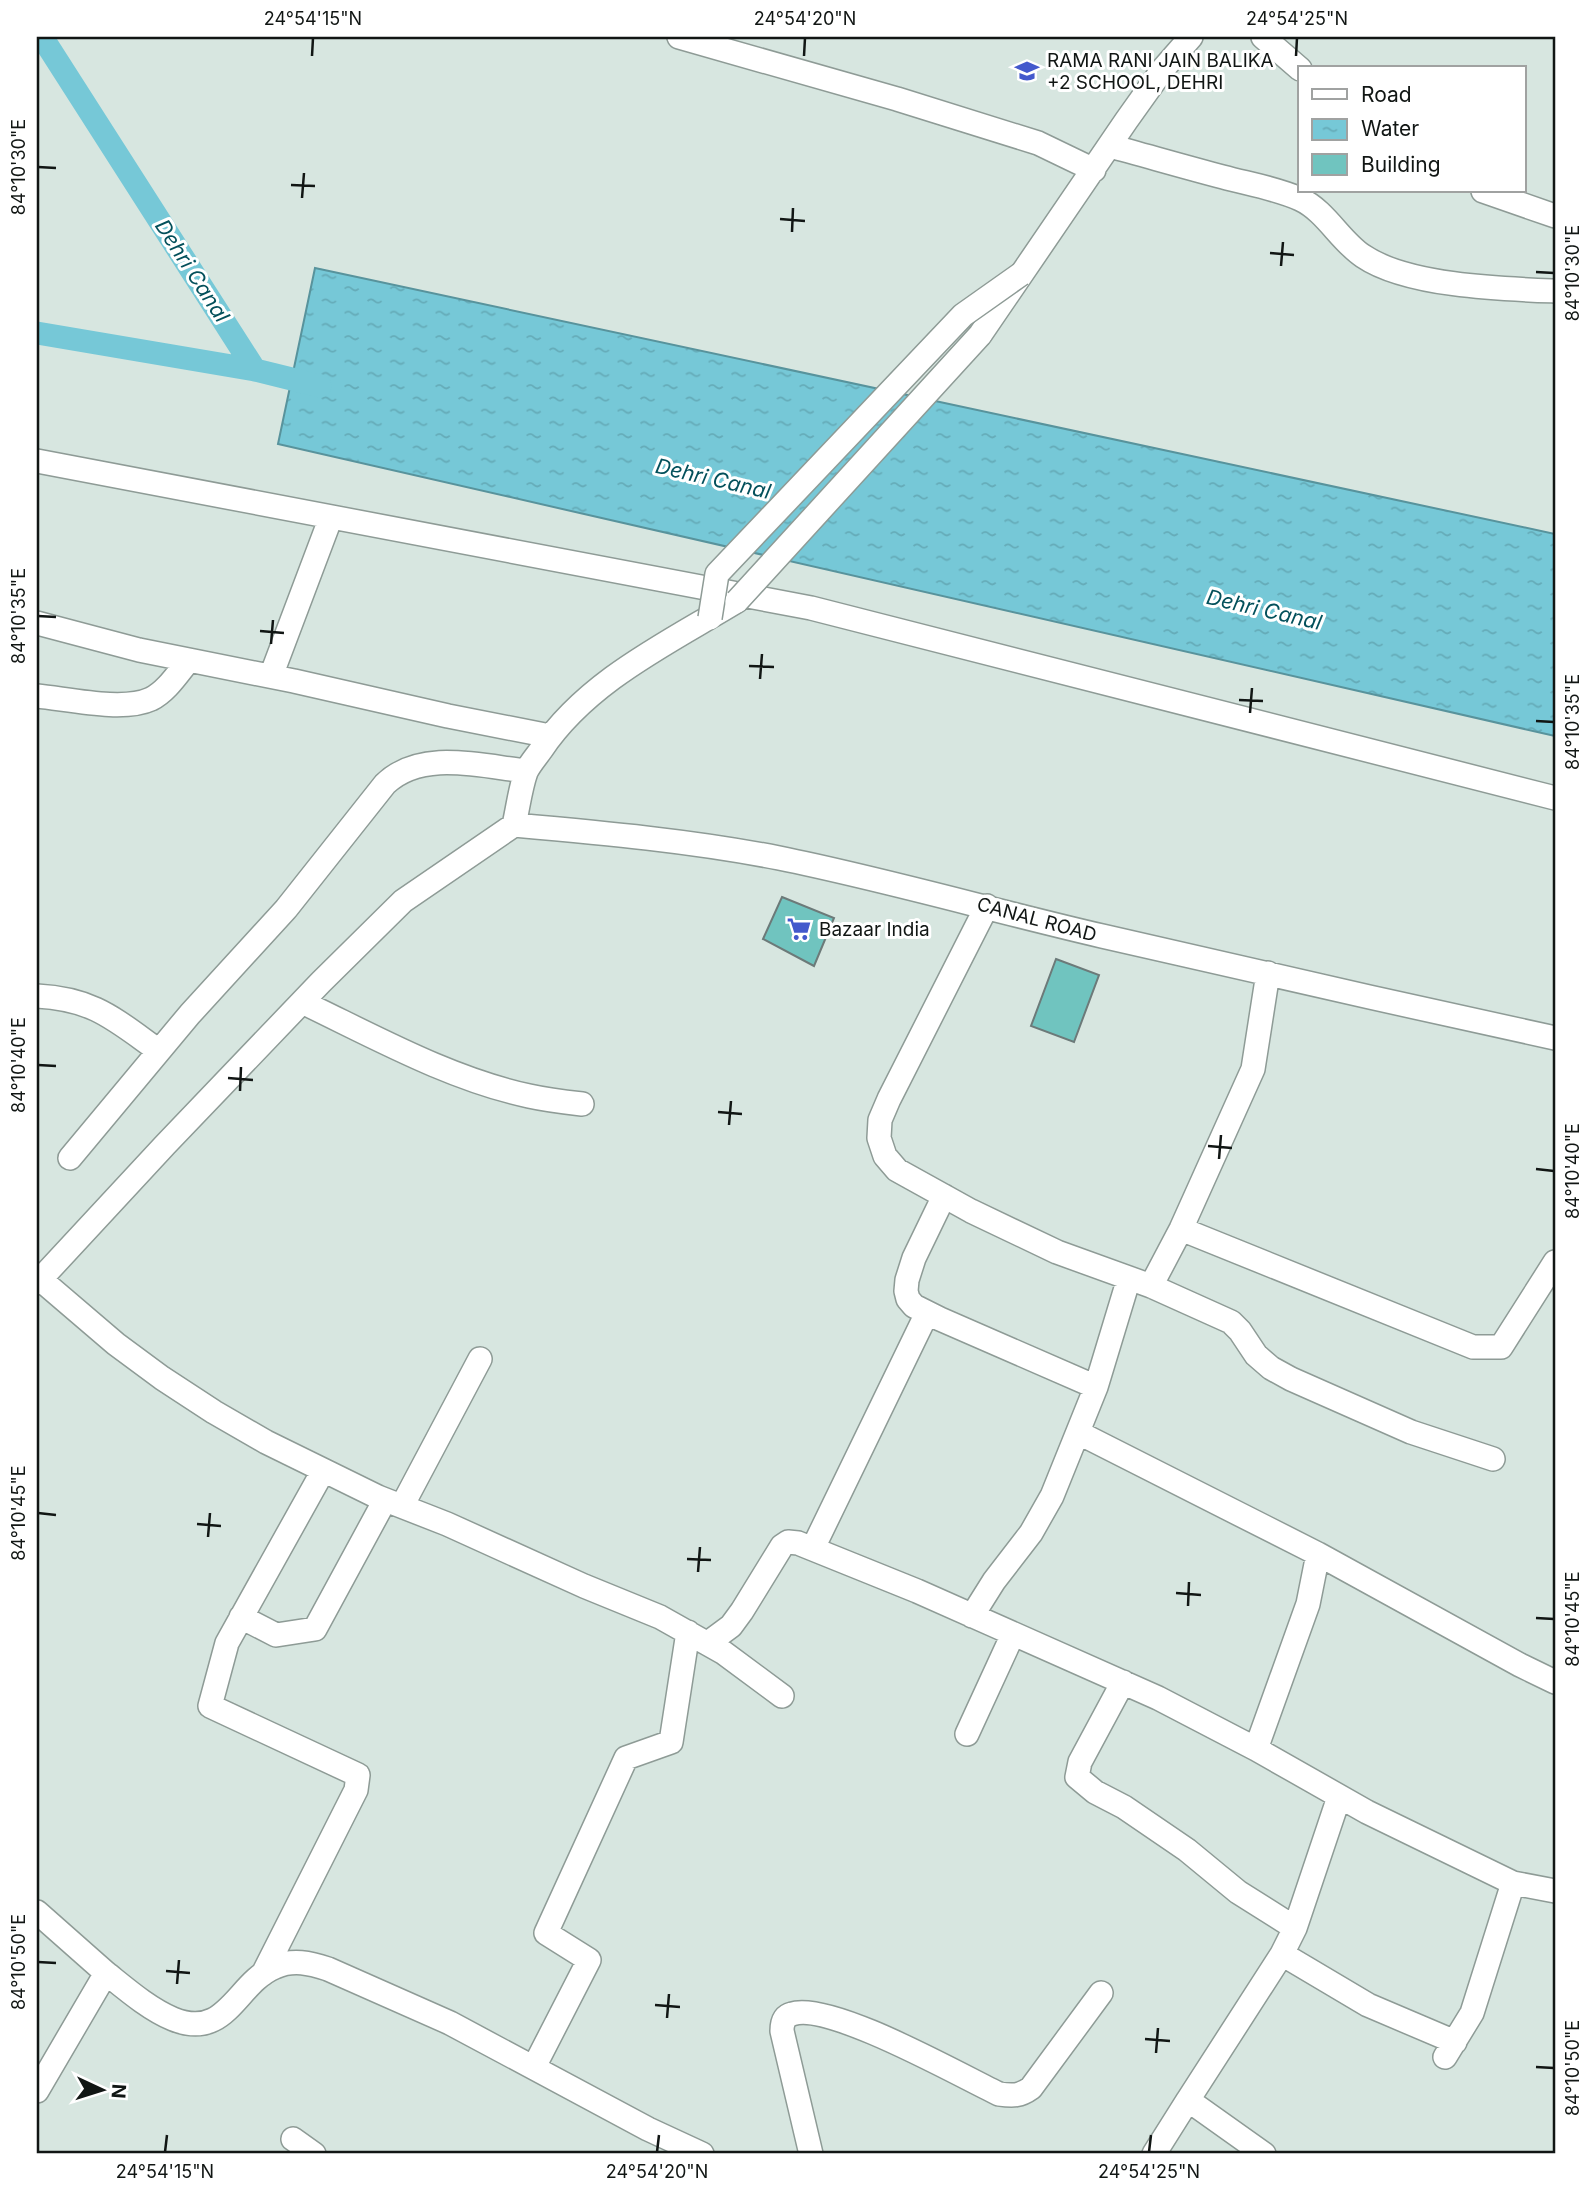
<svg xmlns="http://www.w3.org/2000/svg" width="1592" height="2191" viewBox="0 0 1592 2191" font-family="Inter,sans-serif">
<defs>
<pattern id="water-ripples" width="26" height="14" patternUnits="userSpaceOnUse" patternTransform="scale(1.75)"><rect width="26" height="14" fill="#76c8d7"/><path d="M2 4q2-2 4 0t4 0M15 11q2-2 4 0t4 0" fill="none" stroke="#65abb8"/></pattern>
</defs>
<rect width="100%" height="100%" fill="#d7e6e0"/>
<path fill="url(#water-ripples)" stroke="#58939c" stroke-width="2" d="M315 268 1555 534V736L278 444Z"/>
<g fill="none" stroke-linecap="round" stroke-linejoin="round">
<path stroke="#76c8d7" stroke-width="23" d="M42 37 255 370 320 386
M37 333 255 370"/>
</g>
<path fill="#70c4bf" stroke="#6c7a79" stroke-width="2" d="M782 897 834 918 814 966 763 939Z
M1056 959 1099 975 1074 1042 1031 1026Z"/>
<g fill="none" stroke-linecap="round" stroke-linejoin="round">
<g stroke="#8e9b96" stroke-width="26">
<path id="minor" d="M679 37 897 99 1038 143 1094 170
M1263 37 1300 69
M1110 146C1147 156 1185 167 1223 177 1249 184 1275 188 1300 199 1326 211 1340 241 1363 256 1407 286 1502 289 1555 291
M1483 191 1555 216
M980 335 1126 121 1163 69 1191 37
M37 461 811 608 1555 798
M37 623 139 650 294 681 448 716 550 736
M271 676 331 517
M37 696C68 699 123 712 151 699 167 691 178 673 189 660
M514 825C603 833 692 841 779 858 888 880 994 911 1102 936 1252 971 1404 1005 1555 1038
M987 906 889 1099 880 1120 879 1138 885 1156 897 1170 971 1211 1057 1252 1151 1286 1231 1322 1240 1331 1256 1355 1271 1368 1291 1379 1411 1432 1493 1459
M37 996C94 999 114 1019 159 1051
M302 1002C375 1037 450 1079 529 1096 547 1100 564 1102 582 1104
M70 1158 190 1014 286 909 385 784C421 749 481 766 526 771
M944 1196 914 1258 907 1280 906 1291 908 1299 914 1306 940 1319 1096 1387
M1181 1229 1473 1347H1501L1555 1262
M40 1279 116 1344 162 1378 214 1412 266 1442 378 1497 447 1524 584 1586 660 1617 724 1653 782 1696
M37 1283 165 1145 321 982 403 901 514 825C518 808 520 789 526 772 529 765 536 757 541 750 587 681 668 643 737 601
M1151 1286 1181 1229 1253 1069 1268 973
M1079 1433 1318 1554 1520 1665 1555 1682
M402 1506 480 1359
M813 1548 927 1313
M972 1616 994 1581 1031 1533 1052 1496 1096 1387 1129 1278
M241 1617 276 1635 315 1629 385 1500
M708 1643 731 1626 742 1611 782 1546 788 1542 798 1543 917 1591 1158 1698 1256 1749 1367 1812 1513 1883 1555 1891
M1123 1682 1080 1762 1077 1777 1095 1792 1124 1807 1187 1850 1238 1892 1295 1928
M967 1734 1013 1634
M1256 1749 1308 1604 1318 1554
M37 1912 106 1973
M1282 1954 1368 2005 1455 2042
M263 1974 356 1790 358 1775 210 1706 227 1643 323 1471
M1445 2057 1472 2013 1513 1883
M534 2067 589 1960 546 1933 626 1758 671 1742 688 1632
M37 2091 106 1973C126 1989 149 2009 173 2019 227 2041 236 1983 275 1967 293 1959 310 1963 328 1969L450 2023 648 2129 702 2154
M1188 2100 1282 1954 1295 1928 1339 1797
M293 2139 314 2154
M811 2154 782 2031C782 2023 784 2016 792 2014 829 2001 961 2076 999 2094 1013 2096 1020 2096 1031 2088L1101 1993
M1154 2154 1188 2100 1264 2154"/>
</g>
<use href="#minor" stroke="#fff" stroke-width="23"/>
<g stroke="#8e9b96" stroke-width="26" stroke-linecap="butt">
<path id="minor-bridge" d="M737 601 980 335
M710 618 717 574 963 315 1021 274"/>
</g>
<use href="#minor-bridge" stroke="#fff" stroke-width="23"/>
</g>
<path fill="none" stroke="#111614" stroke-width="2.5" d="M312 56 313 38M804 56 805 38M1296 56 1297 38M38 167 56 168M291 185 315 186M302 198 304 173M780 219 805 221M792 232 793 208M1270 253 1294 255M1281 266 1283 242M1536 272 1554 273M38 616 56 617M260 631 284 633M271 644 273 620M749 666 774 667M760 679 762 654M1239 700 1263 701M1250 713 1252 688M1536 721 1554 722M38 1065 56 1066M228 1078 253 1080M240 1091 241 1067M718 1112 742 1114M729 1125 731 1101M1208 1146 1232 1148M1219 1159 1221 1135M1536 1169 1554 1171M38 1513 56 1515M197 1524 221 1526M208 1537 210 1513M687 1559 711 1560M698 1572 700 1547M1176 1593 1201 1595M1188 1606 1189 1582M1536 1618 1554 1619M38 1962 56 1963M166 1971 190 1973M177 1984 179 1960M655 2005 680 2007M667 2018 669 1994M1145 2039 1170 2041M1156 2053 1158 2028M1536 2067 1554 2068M165 2152 167 2135M657 2152 659 2135M1149 2152 1151 2135"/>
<defs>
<g id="school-bare" transform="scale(1.89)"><path d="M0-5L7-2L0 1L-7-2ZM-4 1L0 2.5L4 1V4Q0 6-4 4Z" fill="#4359cc" stroke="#fff" stroke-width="2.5" paint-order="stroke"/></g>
<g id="supermarket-bare" transform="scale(1.89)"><path d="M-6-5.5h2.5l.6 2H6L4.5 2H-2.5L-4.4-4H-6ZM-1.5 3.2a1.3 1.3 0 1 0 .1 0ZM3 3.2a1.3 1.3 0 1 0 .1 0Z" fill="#4359cc" stroke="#fff" stroke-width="2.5" paint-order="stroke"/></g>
</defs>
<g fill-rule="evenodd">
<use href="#school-bare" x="1027" y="71"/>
<use href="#supermarket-bare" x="799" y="929"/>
</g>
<g text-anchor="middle" stroke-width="6" stroke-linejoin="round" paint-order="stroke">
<g font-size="19" fill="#111614" stroke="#fff" text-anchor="start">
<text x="1047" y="67">RAMA RANI JAIN BALIKA<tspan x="1047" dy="22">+2 SCHOOL, DEHRI</tspan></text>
<text x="819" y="936">Bazaar India</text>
</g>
<g font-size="19" fill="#111614" stroke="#fff">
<text transform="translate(1037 919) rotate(15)" y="7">CANAL ROAD</text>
</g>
<g font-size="21" font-style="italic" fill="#03505b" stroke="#fff">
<text transform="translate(192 271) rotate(57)" y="7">Dehri Canal</text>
<text transform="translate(713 479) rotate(13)" y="7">Dehri Canal</text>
<text transform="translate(1264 610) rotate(13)" y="7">Dehri Canal</text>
</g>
</g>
<rect width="1592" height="2191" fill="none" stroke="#ffffff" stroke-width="77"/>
<rect x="1298" y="66" width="228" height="126" fill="#ffffff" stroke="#a0a2a1" stroke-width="2"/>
<rect x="1312" y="89" width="35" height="10" fill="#ffffff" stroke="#a0a2a1" stroke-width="2"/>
<text x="1361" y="102" font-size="21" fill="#111614">Road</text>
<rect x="1312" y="119" width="35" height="21" fill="url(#water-ripples)" stroke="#a0a2a1" stroke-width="2"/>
<text x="1361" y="136" font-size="21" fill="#111614">Water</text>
<rect x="1312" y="154" width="35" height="21" fill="#70c4bf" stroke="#a0a2a1" stroke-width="2"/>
<text x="1361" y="172" font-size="21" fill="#111614">Building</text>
<g transform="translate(102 2090) rotate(94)" stroke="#ffffff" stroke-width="5" paint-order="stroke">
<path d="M0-5L12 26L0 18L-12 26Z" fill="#111614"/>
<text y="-10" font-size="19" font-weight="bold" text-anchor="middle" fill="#111614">N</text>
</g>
<rect x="38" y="38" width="1516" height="2114" fill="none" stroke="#111614" stroke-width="2.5"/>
<g font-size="18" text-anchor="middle" fill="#111614">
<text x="313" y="25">24°54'15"N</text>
<text x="805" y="25">24°54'20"N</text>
<text x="1297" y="25">24°54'25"N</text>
<text transform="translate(19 167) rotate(-90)" y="6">84°10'30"E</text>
<text transform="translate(1573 273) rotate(-90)" y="6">84°10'30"E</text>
<text transform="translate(19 616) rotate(-90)" y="6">84°10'35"E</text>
<text transform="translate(1573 722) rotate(-90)" y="6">84°10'35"E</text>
<text transform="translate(19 1065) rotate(-90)" y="6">84°10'40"E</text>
<text transform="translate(1573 1171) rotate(-90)" y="6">84°10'40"E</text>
<text transform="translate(19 1513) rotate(-90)" y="6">84°10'45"E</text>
<text transform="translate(1573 1619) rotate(-90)" y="6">84°10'45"E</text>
<text transform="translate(19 1962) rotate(-90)" y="6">84°10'50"E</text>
<text transform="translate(1573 2068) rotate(-90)" y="6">84°10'50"E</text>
<text x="165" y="2178">24°54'15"N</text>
<text x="657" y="2178">24°54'20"N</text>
<text x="1149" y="2178">24°54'25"N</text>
</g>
</svg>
